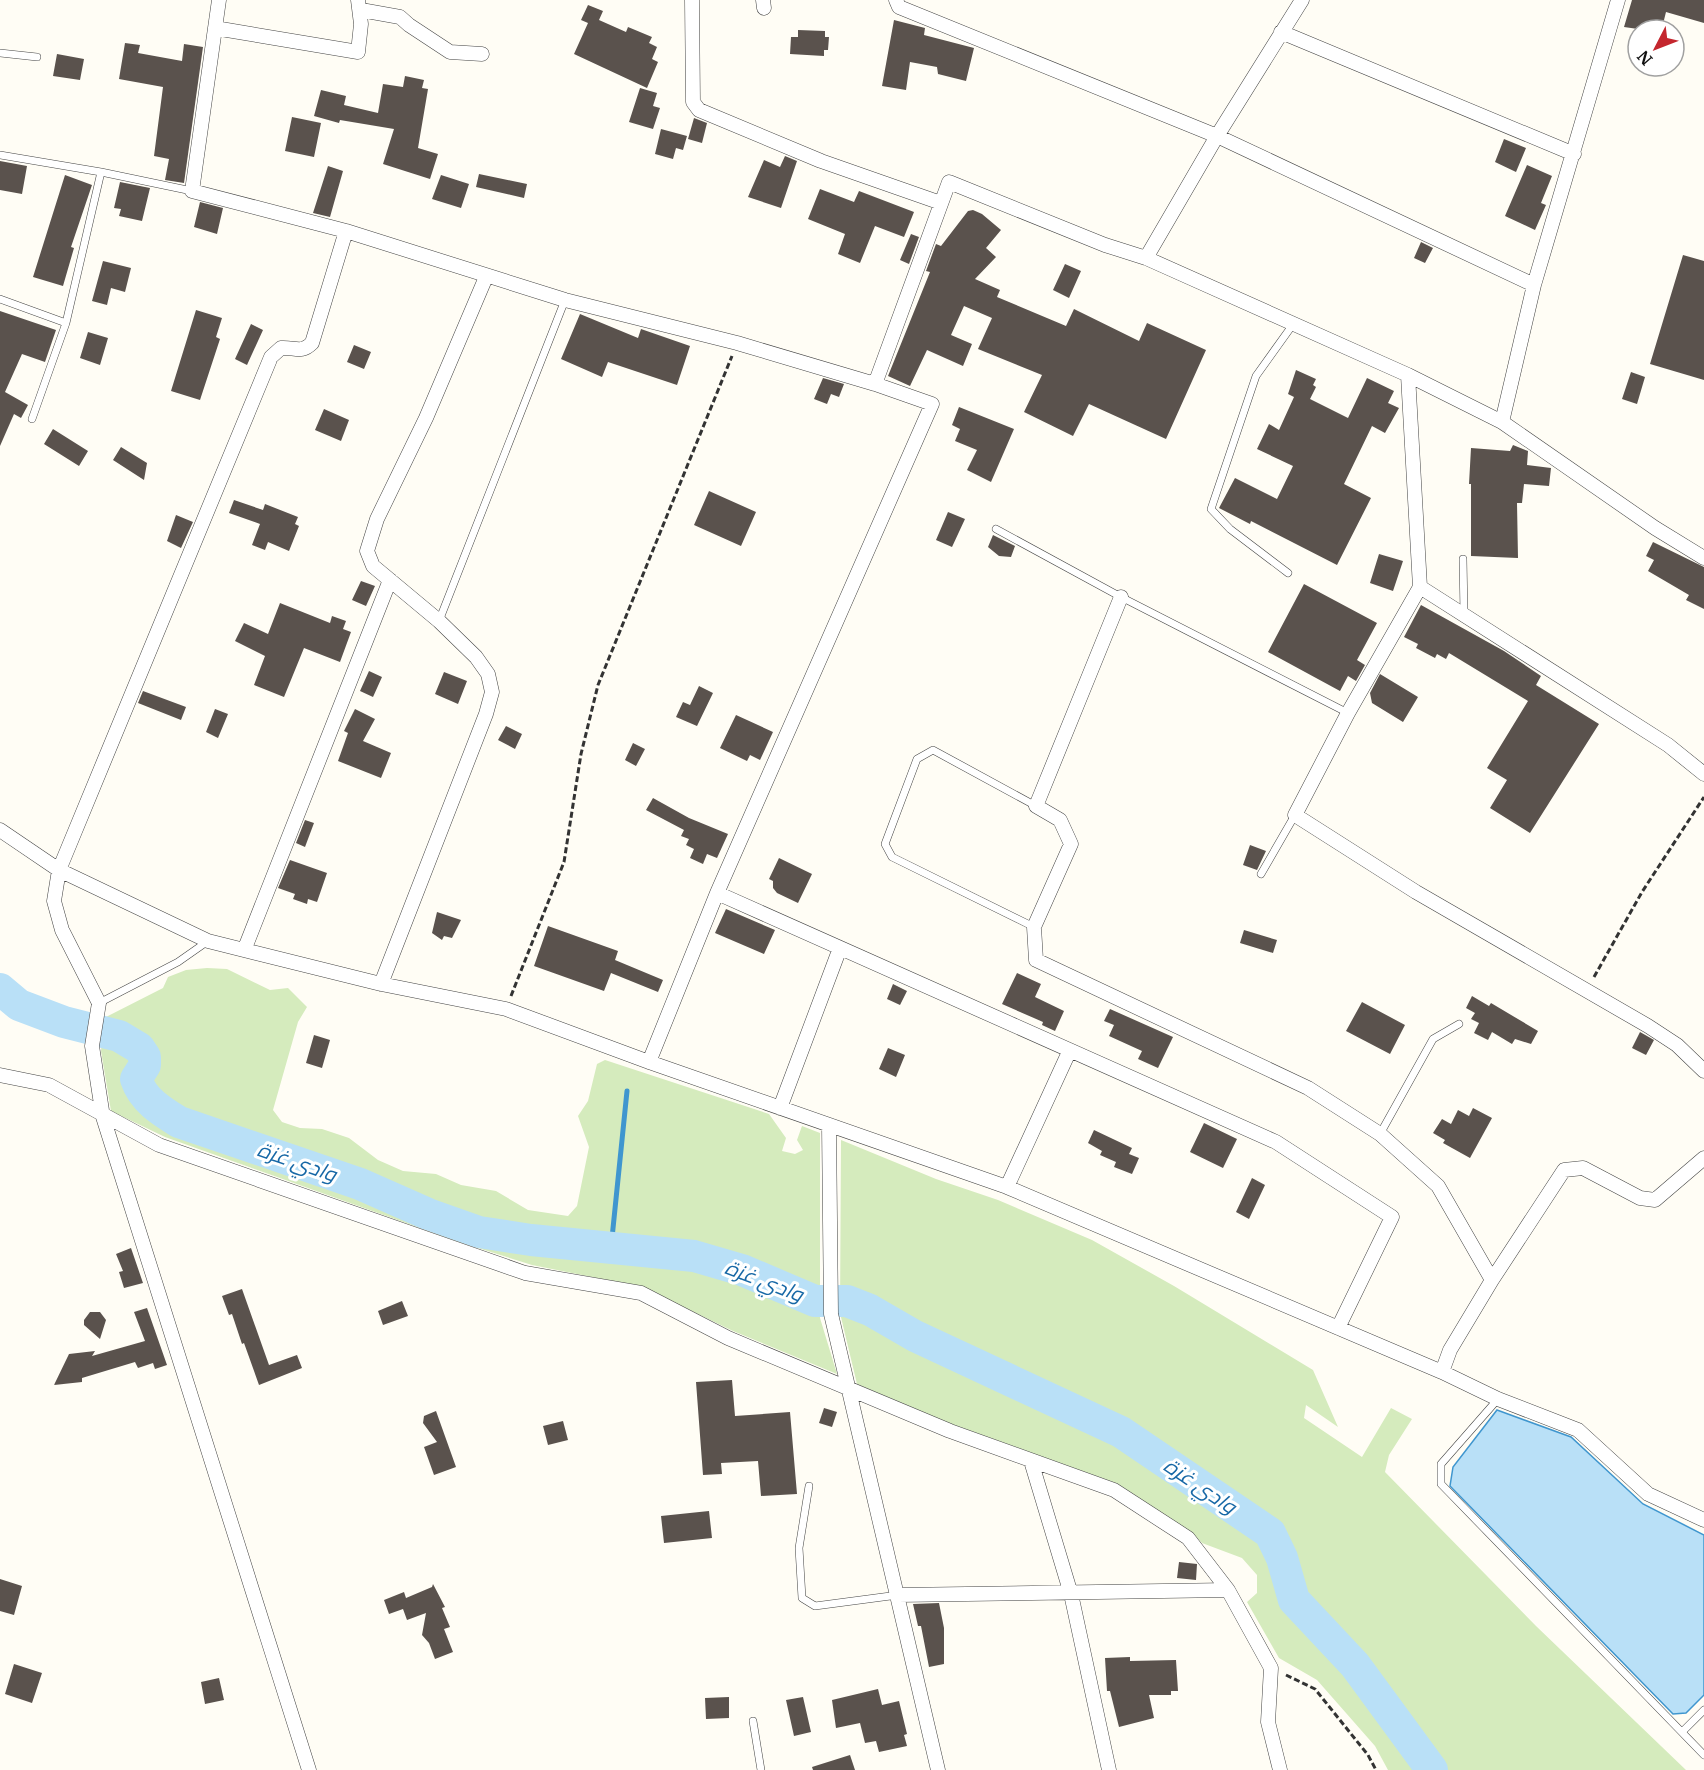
<svg xmlns="http://www.w3.org/2000/svg" width="1704" height="1770" viewBox="0 0 1704 1770" font-family="Merriweather,Cairo,serif">
<rect width="100%" height="100%" fill="#fffdf5"/>
<path fill="#d5ebbd" d="M207 968 227 969 270 990 288 988 307 1007 298 1022 273 1110 282 1122 300 1128 322 1129 349 1138 378 1160 403 1171 436 1174 461 1185 496 1191 528 1210 568 1216 577 1206 589 1147 578 1116 588 1101 597 1064 605 1060 769 1114 786 1138 782 1151 795 1154 803 1150 797 1140 802 1126 820 1133V1318L837 1374 733 1331 642 1287 532 1265 462 1243 165 1137 111 1111 101 1051 104 1018 163 988 168 977 186 970Z
M841 1140 936 1179 998 1200 1092 1240 1174 1286 1313 1370 1338 1427 1306 1405 1304 1418 1362 1457 1391 1408 1412 1419 1389 1455 1385 1472 1536 1626 1686 1770H1388L1375 1746 1317 1680 1279 1658 1247 1602 1257 1593V1575L1242 1558 1202 1543 1191 1532 1118 1484 946 1422 857 1384 840 1313Z"/>
<path fill="#b9e0f7" stroke="#3f96cf" stroke-width="1.5" d="M1497 1410 1571 1437 1643 1504 1704 1535V1695L1686 1713 1673 1714 1450 1486 1453 1467Z"/>
<g fill="none" stroke-linecap="round" stroke-linejoin="round">
<path stroke="#3f96cf" stroke-width="5" d="M611 1248 627 1091"/>
<path stroke="#b9e0f7" stroke-width="32" d="M0 989 19 1005 64 1022 119 1036 139 1048 145 1057V1065L136 1079C143 1100 161 1111 179 1122L360 1184 428 1214 479 1232 531 1240 694 1256 742 1270 815 1301H847L870 1310 915 1336 1121 1432 1270 1533 1282 1558 1294 1600 1355 1665 1432 1770"/>
</g>
<path fill="#5a524d" d="M1632 0H1704V23L1666 12 1662 28 1647 24 1645 30 1624 27Z
M588 5 603 11 599 20 626 32 628 27 652 37 649 43 657 47 652 59 658 62 647 88 574 54 588 23 581 20Z
M894 20 925 28 924 35 974 48 966 81 938 74 937 67 910 62 906 90 882 86Z
M798 30 825 31V37H829L828 50H824V56L790 54 791 37H798Z
M125 43 140 45 138 53 182 61 184 44 203 47 184 183 165 180 169 159 154 156 163 87 119 79Z
M57 54 84 59 80 80 53 76Z
M405 76 424 80 422 88 428 89 418 148 438 154 430 179 383 164 394 129 340 120 339 123 314 116 321 90 346 96 344 105 378 113 383 84 403 87Z
M640 88 657 93 653 106 660 108 653 129 629 122Z
M292 117 321 123 314 157 285 151Z
M694 118 707 123 702 143 688 139Z
M661 129 687 136 683 150 676 148 673 159 655 154Z
M1504 139 1526 148 1516 172 1495 162Z
M785 156 797 161 781 208 748 197 764 160 780 167Z
M0 161 27 166 22 194 0 190Z
M1527 165 1552 176 1541 203 1546 205 1535 230 1505 216Z
M328 166 343 171 330 217 313 213Z
M479 174 527 184 524 198 476 187Z
M65 175 92 185 71 247 74 248 63 286 33 277Z
M441 175 469 184 461 208 432 199Z
M120 182 150 188 142 221 119 216 121 209 114 208Z
M820 189 854 202 859 191 914 212 904 237 875 226 860 263 838 254 845 234 808 219Z
M200 202 223 208 217 234 194 227Z
M973 210 982 214 1001 230 986 248 996 257 975 279 1000 290 997 297 1066 326 1074 309 1139 341 1147 323 1206 350 1166 439 1089 404 1073 436 1024 412 1042 375 978 349 992 318 964 306 951 335 972 344 963 366 927 350 910 386 888 376 930 272 926 271 936 244 941 246 968 211Z
M911 234 919 237 909 264 900 260Z
M1421 242 1433 248 1425 263 1414 258Z
M1683 255 1704 261V380L1650 364Z
M103 261 131 268 125 292 111 288 107 305 92 301Z
M1065 264 1081 271 1069 298 1053 290Z
M196 310 222 318 216 337 220 339 200 400 171 391Z
M0 311 56 330 45 362 22 354 5 392 28 405 21 418 14 414 0 446Z
M580 314 638 338 641 329 690 346 677 385 608 362 602 377 561 359Z
M251 324 263 330 247 365 235 359Z
M88 332 108 338 100 365 80 358Z
M354 345 371 352 364 369 347 362Z
M1296 370 1316 379 1313 385 1316 387 1310 399 1348 418 1367 378 1394 391 1388 403 1399 408 1385 433 1372 426 1344 484 1371 498 1337 565 1251 521 1250 524 1219 508 1235 478 1277 499 1293 466 1257 449 1269 424 1279 430 1294 397 1288 394Z
M1631 372 1645 377 1637 404 1622 399Z
M823 378 844 384 839 397 831 394 827 404 814 399Z
M959 407 1014 429 991 482 967 470 977 450 955 441 960 429 952 425Z
M324 409 349 420 341 441 315 430Z
M53 429 88 451 79 466 44 444Z
M1513 445 1528 451 1527 465 1551 468 1549 486 1524 484 1522 503H1517L1518 558 1471 556V484H1469L1471 448 1510 451Z
M121 447 147 463 144 480 113 460Z
M709 491 756 512 741 546 694 525Z
M234 500 263 510 265 504 298 517 295 524 299 526 289 551 268 542 265 550 252 545 260 524 229 513Z
M948 512 965 519 952 547 936 540Z
M176 515 193 522 181 548 167 541Z
M993 535 1015 546 1011 557 999 556 988 547Z
M1653 542 1704 567V609L1686 600 1689 595 1648 571 1654 560 1646 556Z
M1379 554 1403 561 1393 591 1370 583Z
M361 581 375 586 366 606 352 600Z
M1304 584 1377 623 1357 660 1365 665 1356 681 1348 676 1340 691 1268 652Z
M280 603 330 623 332 616 346 621 343 629 351 632 340 662 304 648 284 697 254 685 265 656 235 641 244 623 268 634Z
M1421 605 1504 651 1541 676 1536 685 1599 724 1530 833 1490 808 1507 780 1487 768 1528 701 1449 653 1446 659 1437 654 1435 658 1416 648 1418 644 1404 637Z
M369 671 382 677 373 697 360 691Z
M444 672 467 681 458 704 435 694Z
M1380 674 1418 697 1403 722 1372 703 1370 693Z
M699 686 713 693 697 726 676 717 683 702 690 705Z
M143 691 186 707 181 720 138 703Z
M215 709 228 714 218 738 206 732Z
M355 709 375 719 363 741 391 753 381 778 338 761 348 733 344 731Z
M736 715 773 732 760 760 750 755 747 761 720 748Z
M506 726 522 734 515 749 498 740Z
M633 743 645 749 636 766 625 760Z
M653 798 689 818 728 834 717 858 707 854 703 864 690 858 694 849 686 845 689 839 681 836 684 830 646 810Z
M305 820 314 823 305 847 296 843Z
M1250 845 1266 851 1257 870 1243 865Z
M779 858 812 874 798 903 777 893 773 888V881L769 879Z
M290 860 327 873 317 902 308 899 307 904 293 899 295 894 278 888Z
M726 909 775 930 764 954 715 933Z
M437 912 461 920 452 938 444 936 442 940 432 933Z
M548 926 618 951 615 960 663 980 658 992 611 973 604 991 534 966Z
M1244 930 1277 940 1273 953 1240 943Z
M1017 973 1041 984 1035 997 1064 1011 1055 1031 1042 1025 1043 1022 1002 1004Z
M893 984 907 991 900 1005 887 999Z
M1472 996 1489 1006 1491 1003 1538 1031 1531 1044 1515 1039 1512 1044 1492 1032 1488 1040 1474 1033 1479 1023 1471 1019 1475 1013 1466 1008Z
M1362 1002 1405 1025 1390 1054 1346 1031Z
M1110 1009 1173 1037 1158 1068 1138 1059 1142 1051 1109 1036 1114 1025 1104 1021Z
M1640 1032 1654 1040 1646 1055 1632 1048Z
M314 1035 330 1040 322 1068 306 1063Z
M888 1048 905 1055 896 1077 879 1069Z
M1473 1108 1492 1118 1470 1158 1443 1143 1445 1140 1433 1133 1442 1119 1451 1124 1458 1110 1469 1116Z
M1204 1123 1237 1139 1223 1168 1190 1152Z
M1094 1130 1132 1148 1129 1154 1139 1158 1132 1174 1114 1167 1116 1162 1100 1155 1102 1151 1088 1143Z
M1252 1178 1265 1185 1249 1219 1236 1212Z
M131 1248 143 1283 124 1288 119 1272 123 1271 116 1254Z
M242 1289 269 1365 297 1355 302 1368 259 1385 244 1343 242 1344 232 1314 229 1315 222 1296Z
M402 1301 408 1316 383 1325 378 1311Z
M147 1308 167 1365 155 1369 153 1363 138 1368 135 1362 82 1378V1382L54 1385 69 1354 95 1351 92 1356 145 1341 134 1312Z
M90 1312H100L106 1320 100 1339 84 1325V1320Z
M732 1380 735 1416 790 1412 797 1494 761 1496 758 1461 721 1463 722 1474 703 1475 696 1382Z
M824 1408 837 1412 832 1427 819 1423Z
M436 1411 456 1467 434 1475 424 1447 437 1442 423 1423 424 1416Z
M563 1421 568 1440 548 1445 543 1426Z
M709 1511 712 1538 664 1543 661 1516Z
M1179 1562 1197 1564 1196 1580 1177 1578Z
M0 1579 22 1586 14 1615 0 1611Z
M433 1584 445 1607 442 1608 450 1627 444 1629 453 1652 435 1659 429 1643 422 1635 426 1613 407 1620 403 1609 389 1614 384 1600 404 1592 406 1598 432 1587Z
M939 1603 944 1628V1664L929 1667 921 1626H918L913 1604Z
M1130 1657V1661L1176 1660 1178 1691H1171V1695H1149L1154 1718 1119 1727 1110 1691H1107L1105 1658Z
M14 1664 42 1673 32 1703 5 1694Z
M219 1678 224 1700 205 1704 201 1682Z
M878 1689 882 1705 899 1701 907 1734 904 1735 907 1746 879 1752 876 1741 865 1743 860 1723 836 1728 832 1700Z
M729 1697V1718L706 1719 705 1698Z
M803 1697 811 1732 794 1736 786 1700Z
M850 1755 855 1770H813L812 1767Z"/>
<g fill="none" stroke-linecap="round" stroke-linejoin="round">
<g stroke="#444" stroke-width="8">
<path id="lane" d="M0 53 37 57
M0 155 101 172
M0 299 66 323
M32 419 66 323 101 172 192 191
M996 529 1121 597 1348 713
M1463 559 1464 614
M1288 573 1230 529 1211 509 1256 376 1294 323
M439 621 565 300
M1261 874 1295 815
M1034 927 892 857 885 844 917 759 933 750 1036 806
M99 1003 178 962 208 941
M1380 1134 1433 1039 1459 1024
M1498 1399 1441 1464V1484L1704 1755
M809 1486 799 1548 802 1598 815 1606 898 1595
M753 1721 761 1770
M1682 1732 1704 1710"/>
</g>
<g stroke="#444" stroke-width="15">
<path id="street" d="M219 0 192 191 346 231 565 300 737 343 875 384 932 404 717 893 649 1062
M692 0 693 102 699 110 821 161 941 203
M763 0 764 8
M896 0 899 7 1217 136 1534 285
M361 10 400 17 409 25 450 52 482 54
M215 28 358 52 361 24 358 0
M1281 32 1574 154
M1146 258 1217 136 1302 0
M1408 375 1420 587 1348 713 1295 815 1416 892 1648 1026 1677 1045 1704 1071
M875 384 949 182 1105 245 1146 258 1408 375 1502 422 1655 528 1704 558
M1502 422 1534 285 1618 0
M1420 587 1668 745 1704 774
M1121 597 1036 806 1060 820 1071 844 1034 927 1036 960 1308 1088 1380 1134 1438 1186 1492 1280 1450 1350 1442 1372
M0 830 59 870 208 941 381 984 506 1009 649 1062 1007 1187 1442 1372 1498 1399 1578 1430 1648 1494 1704 1520
M717 893 1276 1142 1392 1217 1338 1328
M245 948 390 580
M381 984 486 714 492 692 488 674 476 657 439 621 373 566 367 551 377 519 426 418 486 277
M0 1075 49 1085 159 1145 525 1273 641 1293 728 1338 950 1431 1114 1490 1188 1538 1228 1590 1271 1668 1268 1722 1280 1770
M780 1108 840 948
M829 1125 831 1314 938 1770
M1007 1187 1069 1052
M1492 1280 1564 1170 1583 1168 1640 1198 1655 1200 1704 1158
M1031 1461 1071 1594 1109 1770
M898 1595 1228 1590
M309 1770 103 1117 92 1046 99 1003 62 930 54 901 59 870 271 357 281 348C295 347 301 354 312 343L346 231"/>
</g>
<path stroke="#333" stroke-width="3" stroke-dasharray="6 3" stroke-linecap="butt" d="M1594 977 1642 892 1704 797
M511 996 564 862 581 754 598 685 732 356
M1286 1675 1315 1689 1368 1755 1376 1770"/>
<use href="#lane" stroke="#fff" stroke-width="7"/>
<use href="#street" stroke="#fff" stroke-width="14"/>
</g>
<g text-anchor="middle" stroke-width="6" stroke-linejoin="round" paint-order="stroke">
<g font-size="21" font-style="italic" fill="#1768a6" stroke="#fff">
<text transform="translate(297 1162) rotate(19)" y="7">وادي غزة</text>
<text transform="translate(764 1281) rotate(21)" y="7">وادي غزة</text>
<text transform="translate(1200 1486) rotate(34)" y="7">وادي غزة</text>
</g>
</g>
<g transform="translate(1656 48) rotate(228)"><circle r="28" fill="#ffffff" stroke="#a0a0a0" stroke-width="1.5"/>
<path d="M0-4.5L10 22L0 15L-10 22Z" fill="#c4262e"/>
<text y="-9" font-size="16" font-weight="bold" text-anchor="middle" fill="#111111">N</text>
</g>
</svg>
